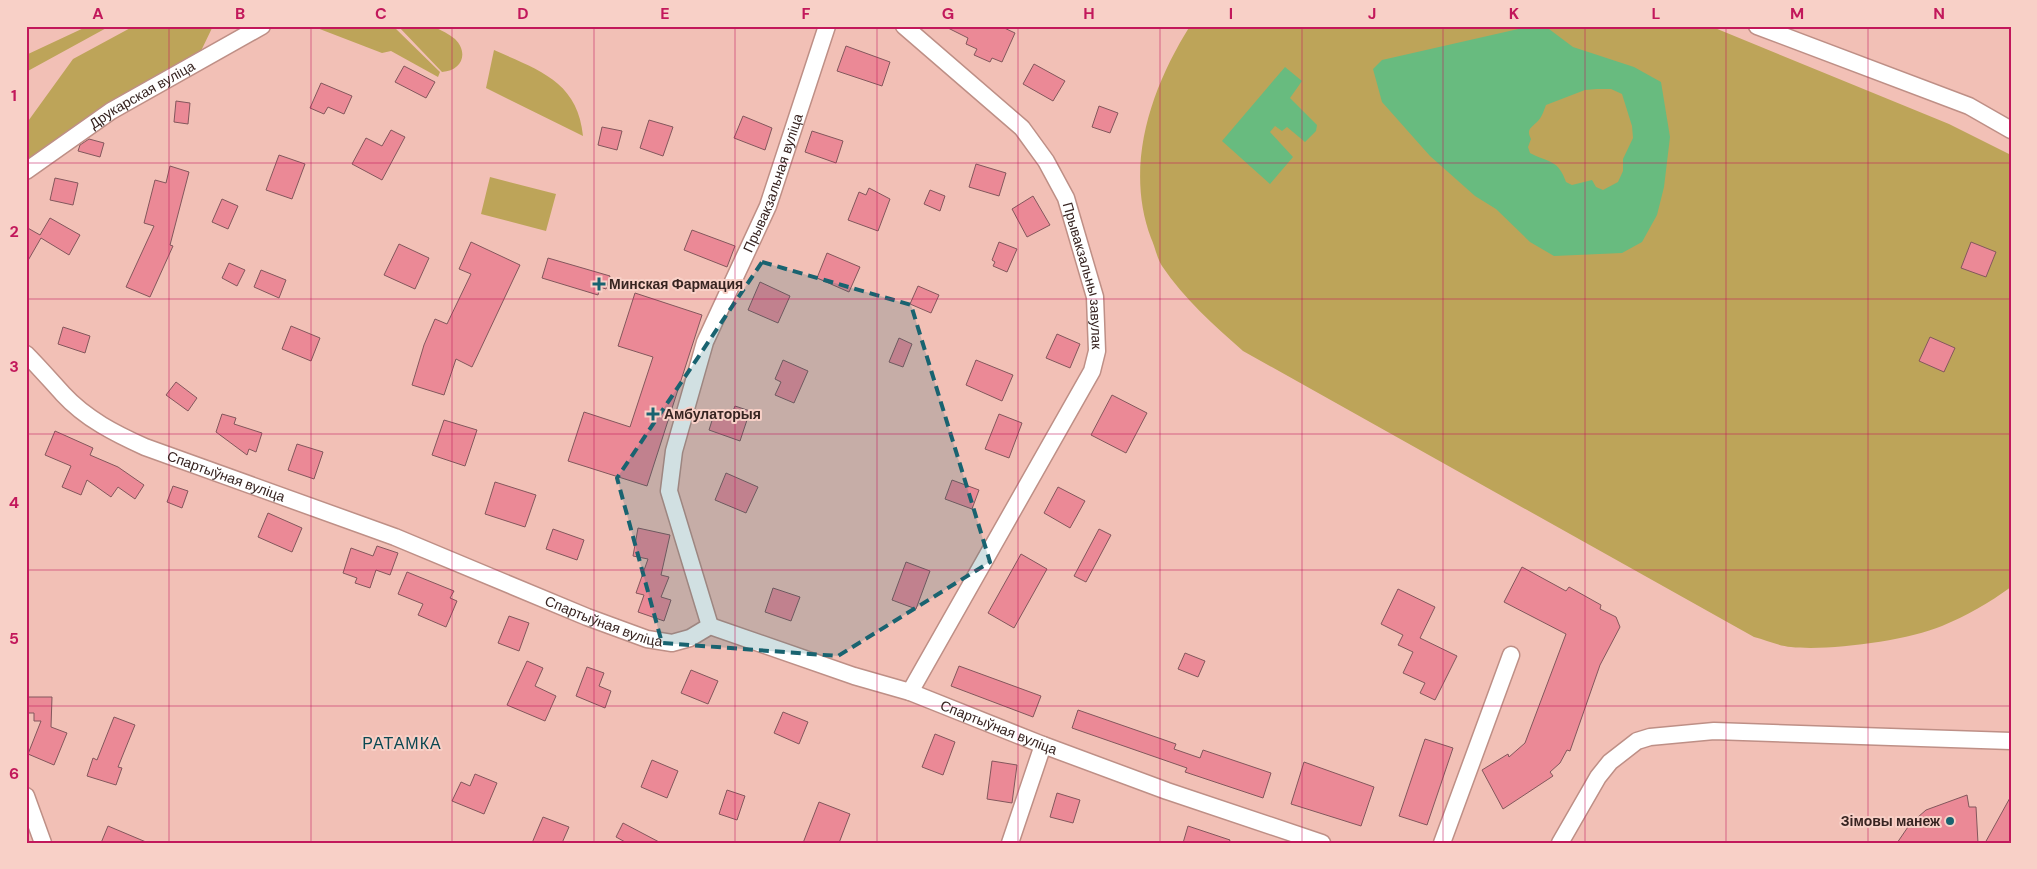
<svg xmlns="http://www.w3.org/2000/svg" width="2037" height="869" viewBox="0 0 2037 869" font-family="'DM Sans',sans-serif">
<rect width="100%" height="100%" fill="#f2c0b6"/>
<path fill="#bda459" d="M88 26H110L26 72V55Z
M134 26H213L200 53 26 162V124L73 59Z
M318 26H393L440 72 438 77 391 51 382 53 317 28Z
M398 26C409 26 424 24 434 27 441 30 449 34 455 39 469 53 462 71 442 72Z
M1190 26H1710L1949 124 2011 155V587C1989 603 1966 616 1942 626 1906 641 1829 651 1791 647 1779 646 1766 640 1754 637L1243 351C1214 325 1184 299 1162 266 1157 258 1155 247 1151 238 1124 166 1151 88 1190 26Z
M494 50C538 70 578 81 583 136L486 88Z
M490 177 556 194 546 231 481 214Z"/>
<path fill="#68bb7f" fill-rule="evenodd" d="M1532 26H1545L1573 47 1634 67 1661 82 1670 137 1664 187 1657 215 1642 242 1622 253 1554 256 1530 242 1496 209 1475 196 1430 156 1382 102 1373 69 1382 60ZM1597 89H1611L1622 94 1632 126 1633 138 1623 159V171L1618 182 1603 190 1596 187 1592 180 1572 185 1566 182C1558 159 1549 163 1530 153L1528 147 1531 139C1526 129 1531 128 1538 121 1542 117 1544 110 1546 105L1585 90Z
M1285 67 1302 81 1290 98 1317 125 1316 131 1305 142 1287 127 1282 131 1275 126 1270 132 1293 157 1270 184 1222 141Z"/>
<path fill="#eb8996" stroke="#83575c" d="M944 26H1000L1015 33 1002 62 992 58 990 62 974 55 977 49 966 44 968 38Z
M846 46 890 62 882 86 837 71Z
M1034 64 1065 81 1053 101 1023 84Z
M404 66 435 82 426 98 395 82Z
M321 83 352 96 344 114 328 107 324 114 310 108Z
M176 101 190 103 188 124 174 122Z
M1099 106 1118 113 1110 133 1092 127Z
M743 116 772 128 765 150 734 138Z
M649 120 673 127 663 156 640 148Z
M602 127 622 131 617 150 598 145Z
M391 130 405 137 382 180 352 164 366 138 382 146Z
M812 131 843 141 836 163 805 152Z
M89 139 104 143 100 157 78 151 80 145Z
M279 155 305 164 292 199 266 190Z
M976 164 1006 173 999 196 969 187Z
M170 166 189 172 170 245 173 246 150 297 126 287 154 226 144 223 155 180 166 183Z
M55 178 78 183 73 205 50 200Z
M869 188 890 199 878 231 848 220 859 192 866 195Z
M930 190 945 196 940 211 924 204Z
M1033 196 1050 225 1027 237 1012 209Z
M222 199 238 206 228 229 212 222Z
M50 218 80 235 69 255 41 238 26 264V227L40 235Z
M692 230 735 246 727 267 684 250Z
M471 242 520 265 472 367 456 359 444 395 412 385 424 345 435 319 447 324 471 274 459 269Z
M999 242 1017 249 1007 272 993 266 995 262 992 260Z
M1971 242 1996 252 1986 277 1961 268Z
M399 244 429 258 415 289 384 275Z
M827 253 860 267 849 292 817 278Z
M548 258 610 276 606 289 600 287 598 295 542 278Z
M229 263 245 270 237 286 222 278Z
M261 270 286 280 279 298 254 287Z
M760 282 790 296 778 323 748 310Z
M918 286 939 295 931 313 910 304Z
M635 293 702 315 647 486 568 461 584 412 630 427 653 357 618 346Z
M291 326 320 338 311 361 282 349Z
M63 327 90 336 85 353 58 344Z
M1057 334 1080 344 1070 368 1046 358Z
M1930 337 1955 348 1944 372 1919 361Z
M899 338 912 344 903 367 889 362Z
M783 360 808 371 794 403 775 395 781 382 775 379Z
M976 360 1013 375 1002 401 966 385Z
M176 382 197 398 188 411 166 395Z
M1112 395 1147 413 1126 453 1091 435Z
M735 406 750 411 740 441 709 430 715 411 731 416Z
M222 414 236 418 234 424 262 433 256 452 249 449 247 455 216 432Z
M999 414 1022 423 1009 458 985 449Z
M444 420 477 430 465 466 432 455Z
M55 431 93 448 90 455 118 467 144 485 135 499 118 487 111 497 87 480 81 495 62 487 71 466 45 455Z
M297 444 323 452 314 479 288 470Z
M726 473 758 487 746 513 715 500Z
M952 480 979 490 972 509 945 499Z
M495 482 536 495 525 527 485 514Z
M173 486 188 491 182 508 167 502Z
M1058 487 1085 501 1070 528 1044 513Z
M268 513 302 528 292 552 258 537Z
M638 528 670 535 661 575 669 577 661 597 671 600 664 621 638 612 644 595 636 593 648 559 633 556Z
M553 529 584 540 577 560 546 549Z
M1099 529 1111 535 1086 582 1074 576Z
M377 546 398 553 390 575 376 570 370 588 355 583 357 578 343 573 351 548 373 556Z
M1021 554 1047 569 1014 628 988 613Z
M906 562 930 571 916 609 892 600Z
M1522 567 1566 591 1569 587 1601 605 1600 609 1616 617 1620 627 1600 665 1570 751 1567 750 1560 763 1550 772 1553 776 1503 809 1482 770 1508 754 1509 757 1525 743 1566 634 1504 602Z
M407 572 454 591 450 598 457 601 446 627 418 615 423 604 398 594Z
M773 588 800 597 791 621 765 612Z
M1398 589 1435 607 1420 638 1457 656 1435 700 1420 693 1425 683 1403 673 1413 652 1398 645 1403 635 1381 624Z
M509 616 529 623 519 651 498 643Z
M1185 653 1205 661 1198 677 1178 669Z
M527 661 543 668 535 686 556 696 545 721 507 705Z
M959 666 1041 696 1033 717 951 686Z
M587 667 604 673 599 686 611 691 605 708 576 696Z
M691 670 718 681 708 704 681 693Z
M26 697H52L51 727 67 733 54 765 28 754 41 721H34V713H26Z
M1078 710 1176 744 1174 749 1200 758 1203 750 1271 773 1263 798 1185 772 1187 768 1072 728Z
M783 712 808 722 799 744 774 733Z
M114 717 135 725 118 767 122 768 116 785 87 776 93 758 97 760Z
M935 734 955 742 943 775 922 767Z
M1425 739 1453 748 1427 825 1399 816Z
M652 760 678 771 667 798 641 787Z
M992 761 1017 765 1012 803 987 799Z
M1304 762 1374 787 1361 826 1291 804Z
M475 774 497 783 484 814 452 801 461 782 470 786Z
M727 790 745 796 737 820 719 814Z
M1057 793 1080 800 1073 823 1050 817Z
M1967 795 1969 807H1976L1978 843H1897L1910 824 1926 810Z
M2011 796V843H1985Z
M819 802 850 814 839 843H803Z
M543 817 569 827 562 843H532Z
M623 823 661 843H627L616 837Z
M108 826 146 842V843H101Z
M1188 826 1230 840 1229 843H1183Z"/>
<g fill="none" stroke-linecap="round" stroke-linejoin="round">
<g stroke="#be8f86" stroke-width="19">
<g id="street">
<path id="s1" d="M904 26 1022 128 1046 161 1066 198 1095 297 1097 351 1092 371 910 692"/>
<path d="M1757 26 1969 106 2011 130"/>
<path id="s2" d="M26 171 111 111 262 26"/>
<path id="s3" d="M26 354C39 367 51 381 63 394 86 419 116 434 145 447L395 537 587 617 647 639 672 643 690 638 710 626 854 676 910 692 1043 745 1167 791 1322 843"/>
<path id="s4" d="M710 626 669 491 674 451 705 342 768 206 827 26"/>
<path d="M26 796 43 843"/>
<path d="M1010 843 1043 745"/>
<path d="M1442 843 1511 655"/>
<path d="M1560 843 1598 777 1610 762 1637 741 1650 737 1714 731 2011 741"/>
</g>
</g>
<use href="#street" stroke="#fff" stroke-width="16"/>
</g>
<path fill="#196370" fill-opacity="0.2" stroke="#196370" stroke-width="4" stroke-dasharray="10 6" stroke-linejoin="round" d="M762 262 911 305 990 562 838 656 662 643 617 478Z"/>
<path fill="none" stroke="#c2185b" stroke-width="1" stroke-opacity="0.55" d="M169 26V843M311 26V843M452 26V843M594 26V843M735 26V843M877 26V843M1018 26V843M1160 26V843M1302 26V843M1443 26V843M1585 26V843M1726 26V843M1868 26V843M26 163H2011M26 299H2011M26 434H2011M26 570H2011M26 706H2011"/>
<g fill="#196370" stroke="#f8d0c7" stroke-width="2">
<path d="M596.5 276.5h5v5h5v5h-5v5h-5v-5h-5v-5h5z"/>
<path d="M650.5 406.5h5v5h5v5h-5v5h-5v-5h-5v-5h5z"/>
<circle cx="1950" cy="821" r="5"/>
</g>
<g text-anchor="middle" stroke-width="4" stroke-linejoin="round" paint-order="stroke">
<g font-size="14" fill="#372421" stroke="#f8d0c7">
<text dy="5" stroke="none"><textPath href="#s2" startOffset="139">Друкарская вуліца</textPath></text>
<text dy="5" stroke="none"><textPath href="#s4" startOffset="468">Прывакзальная вуліца</textPath></text>
<text dy="5" stroke="none"><textPath href="#s1" startOffset="319">Прывакзальны завулак</textPath></text>
<text dy="5" stroke="none"><textPath href="#s3" startOffset="239">Спартыўная вуліца</textPath></text>
<text dy="5" stroke="none"><textPath href="#s3" startOffset="644">Спартыўная вуліца</textPath></text>
<text dy="5" stroke="none"><textPath href="#s3" startOffset="1064">Спартыўная вуліца</textPath></text>
</g>
<g font-size="14" font-weight="bold" fill="#372421" stroke="#f8d0c7" text-anchor="start">
<text x="609" y="289">Минская Фармация</text>
<text x="664" y="419">Амбулаторыя</text>
<text x="1940" y="826" text-anchor="end">Зімовы манеж</text>
</g>
<g font-size="16" letter-spacing="1" fill="#0a4852" stroke="#f8d0c7">
<text x="402" y="749">РАТАМКА</text>
</g>
</g>
<rect width="2037" height="869" fill="none" stroke="#f8d0c7" stroke-width="55"/>
<rect x="28" y="28" width="1982" height="814" fill="none" stroke="#c2185b" stroke-width="2"/>
<g font-size="16" text-anchor="middle" font-weight="bold" fill="#c2185b">
<text x="98" y="19">A</text>
<text x="240" y="19">B</text>
<text x="381" y="19">C</text>
<text x="523" y="19">D</text>
<text x="665" y="19">E</text>
<text x="806" y="19">F</text>
<text x="948" y="19">G</text>
<text x="1089" y="19">H</text>
<text x="1231" y="19">I</text>
<text x="1372" y="19">J</text>
<text x="1514" y="19">K</text>
<text x="1656" y="19">L</text>
<text x="1797" y="19">M</text>
<text x="1939" y="19">N</text>
<text x="14" y="101">1</text>
<text x="14" y="237">2</text>
<text x="14" y="372">3</text>
<text x="14" y="508">4</text>
<text x="14" y="644">5</text>
<text x="14" y="779">6</text>
</g>
</svg>
